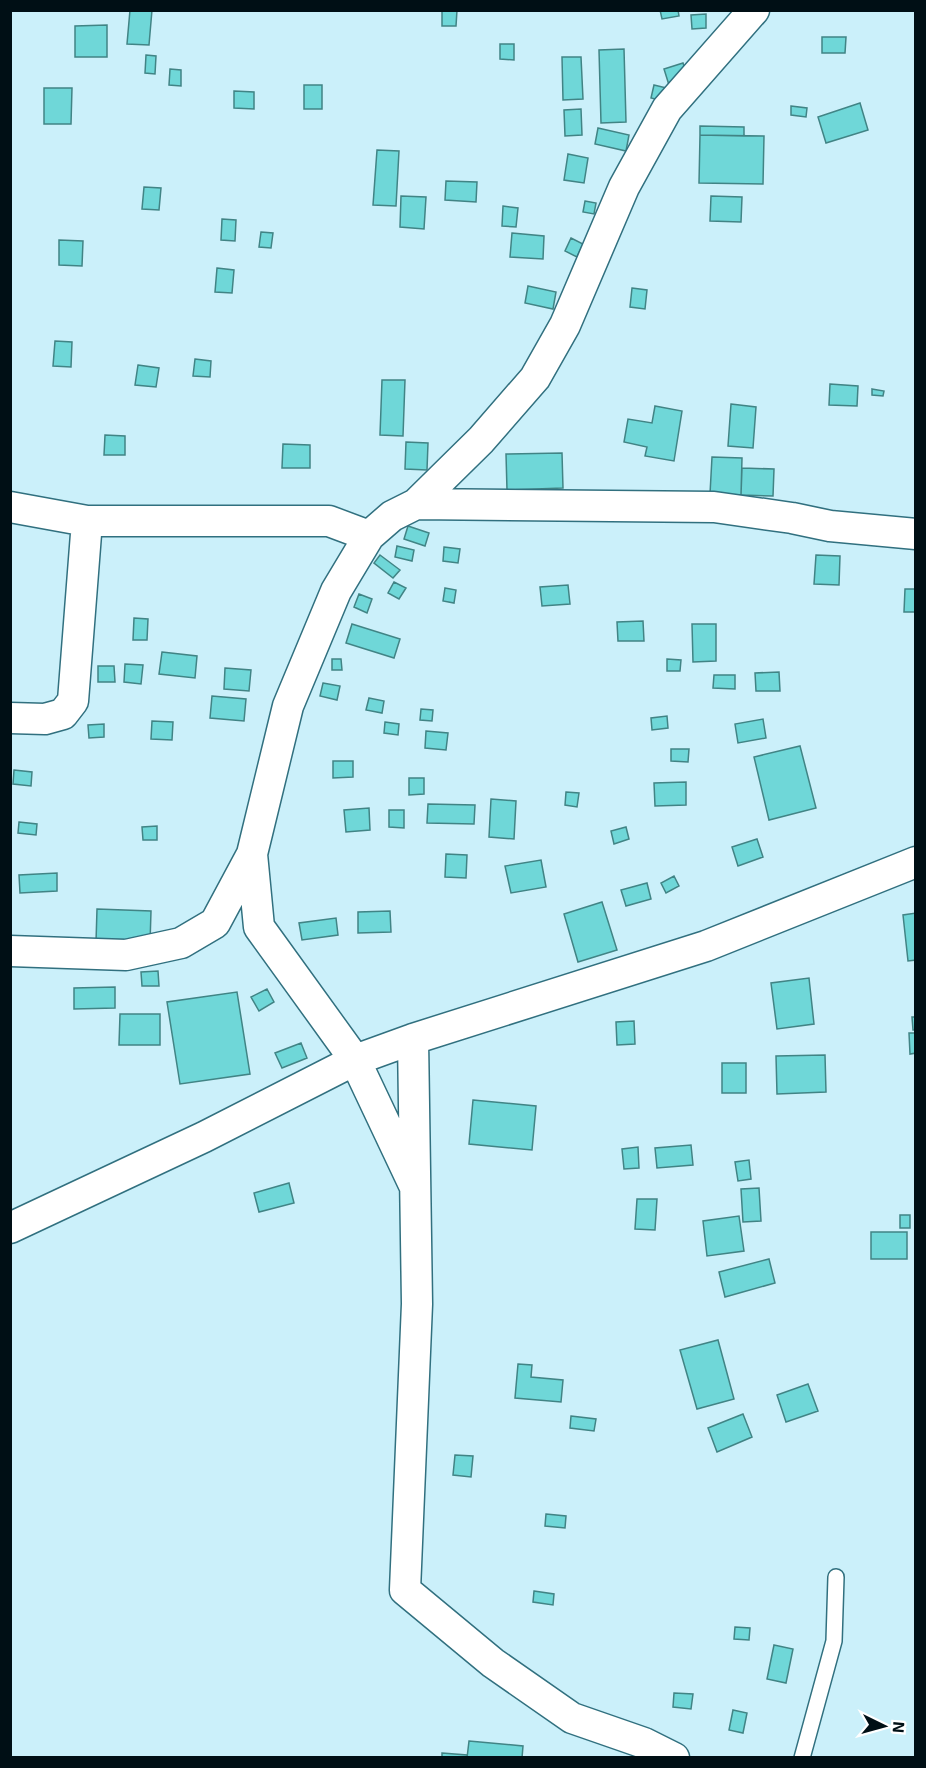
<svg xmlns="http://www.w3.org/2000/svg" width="926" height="1768" viewBox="0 0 926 1768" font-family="'Exo 2',sans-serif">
<rect width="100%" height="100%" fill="#cbf0fa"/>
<path fill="#6fd7d8" stroke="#418485" stroke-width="1.5" d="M130 10H152L149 45 127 44Z
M442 10H457L456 26H442Z
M660 10H678L679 16 662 19Z
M706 14V28L692 29 691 15Z
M107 25V57H75V26Z
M822 37H846L845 53H822Z
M500 44H514V60L500 59Z
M624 49 626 122 601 123 599 50Z
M146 55 156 56 155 74 145 73Z
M562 57H581L583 99 563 100Z
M683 63 688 79 669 85 664 69Z
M170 69 181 70V86L169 85Z
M304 85H322V109H304Z
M654 85 679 91 676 104 651 98Z
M44 88H72L71 124H44Z
M234 91 254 92V109L234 108Z
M860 103 868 130 826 143 818 117Z
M791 106 807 108 806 117 791 115Z
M581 109 582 135 565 136 564 110Z
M700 126 744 127V136L700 135Z
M598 128 629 135 626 151 595 144Z
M700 135 764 136 763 184 699 183Z
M377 150 399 151 396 206 373 205Z
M568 154 588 158 584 183 564 180Z
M446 181 477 182 476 202 445 200Z
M144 187 161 188 159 210 142 209Z
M401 196 426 197 424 229 400 227Z
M711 196 742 197 741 222 710 221Z
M585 201 596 203 594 214 583 212Z
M503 206 518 208 516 227 502 226Z
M222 219 236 220 235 241 221 240Z
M261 232 273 233 271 248 259 247Z
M512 233 544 236 543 259 510 257Z
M571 238 583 244 577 257 565 251Z
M59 240 83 241 82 266 59 265Z
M217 268 234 270 232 293 215 292Z
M528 286 556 292 553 309 525 303Z
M632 288 647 290 645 309 630 307Z
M55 341 72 342 71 367 53 366Z
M195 359 211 361 210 377 193 376Z
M138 365 159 368 156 387 135 385Z
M382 380H405L403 436 380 435Z
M830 384 858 386 857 406 829 405Z
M872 389 884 391 883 396 872 395Z
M731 404 756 407 753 448 728 446Z
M655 406 682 411 674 461 645 456 647 447 624 442 628 419 652 423Z
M105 435 125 436V455H104Z
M406 442 428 443 427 470 405 469Z
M283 444 310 445V468H282Z
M562 453 563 488 507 490 506 454Z
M712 457 742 458 741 495 710 494Z
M742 468 774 469 773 496 741 495Z
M408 526 429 533 425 546 404 539Z
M397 546 414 550 412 561 395 557Z
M444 547 460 549 458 563 443 561Z
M380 555 400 570 393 578 374 563Z
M816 555 840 556 839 585 814 584Z
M394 582 406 588 399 599 388 593Z
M568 585 570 604 542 606 540 587Z
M445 588 456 590 454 603 443 601Z
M905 589H916V612H904Z
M359 594 372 599 367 613 354 607Z
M134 618 148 619 147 640H133Z
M643 621 644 641H618L617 622Z
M352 624 400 639 394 658 346 643Z
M692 624H716V661L693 662Z
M162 652 197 656 195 678 159 674Z
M332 659H341L342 670H332Z
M667 659 681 660 680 671H667Z
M125 664 143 665 141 684 124 682Z
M98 666H114L115 682H98Z
M225 668 251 670 249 691 224 689Z
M779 672 780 691H756L755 673Z
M714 675H735V689L713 688Z
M323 683 340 686 337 700 320 696Z
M212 696 246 699 244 721 210 718Z
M369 698 384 701 382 713 366 710Z
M421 709 433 710 432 721 420 720Z
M667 716 668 728 652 730 651 718Z
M763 719 766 738 738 743 735 724Z
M152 721 173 722 172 740 151 739Z
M385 722 399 724 398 735 384 733Z
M104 724V737L89 738 88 725Z
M426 731 448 733 446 750 425 748Z
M800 746 816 808 769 820 754 757Z
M671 749H689L688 762 671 761Z
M333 761H353V777L333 778Z
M14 770 32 772 31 786 13 784Z
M409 778H424V794L409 795Z
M686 782V805L655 806 654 783Z
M566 792 579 793 577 807 565 805Z
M491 799 516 801 514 839 489 837Z
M428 804 475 805 474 824 427 823Z
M369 808 370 830 346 832 344 810Z
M389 810H404V828L389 827Z
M19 822 37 824 36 835 18 833Z
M157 826V840H143L142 827Z
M626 827 629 839 614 844 611 831Z
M757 839 763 857 738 866 732 847Z
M446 854 467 855 466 878 445 877Z
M541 860 546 887 511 893 505 866Z
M57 873V891L20 893 19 875Z
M674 876 679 886 666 893 661 883Z
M647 883 651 899 626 906 621 890Z
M602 902 617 950 578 962 564 914Z
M97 909 151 911 150 943 96 942Z
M390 911 391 932 358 933V912Z
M916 913V960L908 961 903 915Z
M336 918 338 935 302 940 299 923Z
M158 971 159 986H142L141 972Z
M809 978 814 1024 777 1029 771 983Z
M115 987V1008L74 1009V988Z
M267 989 274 1002 259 1011 251 997Z
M237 992 250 1074 180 1084 167 1002Z
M120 1014H160V1045H119Z
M912 1017H916V1030H913Z
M634 1021 635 1044 617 1045 616 1022Z
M909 1033H916V1053L910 1054Z
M301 1043 307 1058 282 1068 275 1053Z
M825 1055 826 1092 777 1094 776 1056Z
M722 1063H746V1093H722Z
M473 1100 536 1106 532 1150 469 1144Z
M691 1145 693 1165 657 1168 655 1148Z
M638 1147 639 1168 624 1169 622 1149Z
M749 1160 751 1179 738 1181 735 1162Z
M289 1183 294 1203 259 1212 254 1193Z
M759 1188 761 1221 743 1222 741 1189Z
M637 1199H657L655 1230 635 1229Z
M900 1215H910V1228H900Z
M739 1216 744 1251 707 1256 703 1221Z
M871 1232H907V1259H871Z
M769 1259 775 1283 725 1297 719 1272Z
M718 1340 734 1399 697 1409 680 1350Z
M518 1364 532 1365 531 1377 563 1380 561 1402 515 1398Z
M808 1384 818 1411 786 1422 777 1395Z
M743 1414 752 1437 717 1452 708 1428Z
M571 1416 596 1419 594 1431 570 1428Z
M455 1455 473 1456 471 1477 453 1475Z
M546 1514 566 1516 565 1528 545 1526Z
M534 1591 554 1594 553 1605 533 1602Z
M735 1627 750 1628 749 1640 734 1639Z
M774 1645 793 1649 786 1683 767 1679Z
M674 1693 693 1694 691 1709 673 1707Z
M733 1710 747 1713 743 1733 729 1730Z
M469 1741 523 1746 522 1758H467Z
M442 1753 467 1755V1758H442Z"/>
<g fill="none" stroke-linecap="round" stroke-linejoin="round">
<g stroke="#31707f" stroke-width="18">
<path id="service" d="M802 1758 834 1641 836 1577"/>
</g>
<g stroke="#31707f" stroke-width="33">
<path id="minor" d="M416 504 714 507 792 518 830 526 916 534
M10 507 87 521H329L369 536
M10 718 45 719 63 714 73 701 87 521
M10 951 126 955 181 943 215 923 252 854
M413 1039 417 1304 405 1590 493 1663 572 1718 644 1743 674 1758
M415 1187 355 1060 259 927 252 854 288 706 336 591 369 536 392 516 416 504 481 440 535 378 565 325 624 187 667 109 754 10
M10 1228 204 1137 355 1060 413 1039 706 946 916 862"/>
</g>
<use href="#service" stroke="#fff" stroke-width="15"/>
<use href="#minor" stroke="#fff" stroke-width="30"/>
</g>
<rect width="926" height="1768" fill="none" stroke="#000f15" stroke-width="24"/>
<g transform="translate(884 1726) rotate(95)" stroke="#ffffff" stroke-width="4.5" paint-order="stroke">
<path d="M0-4.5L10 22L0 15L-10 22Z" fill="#000f15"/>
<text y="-9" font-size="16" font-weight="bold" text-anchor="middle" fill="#000f15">N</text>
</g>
</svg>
